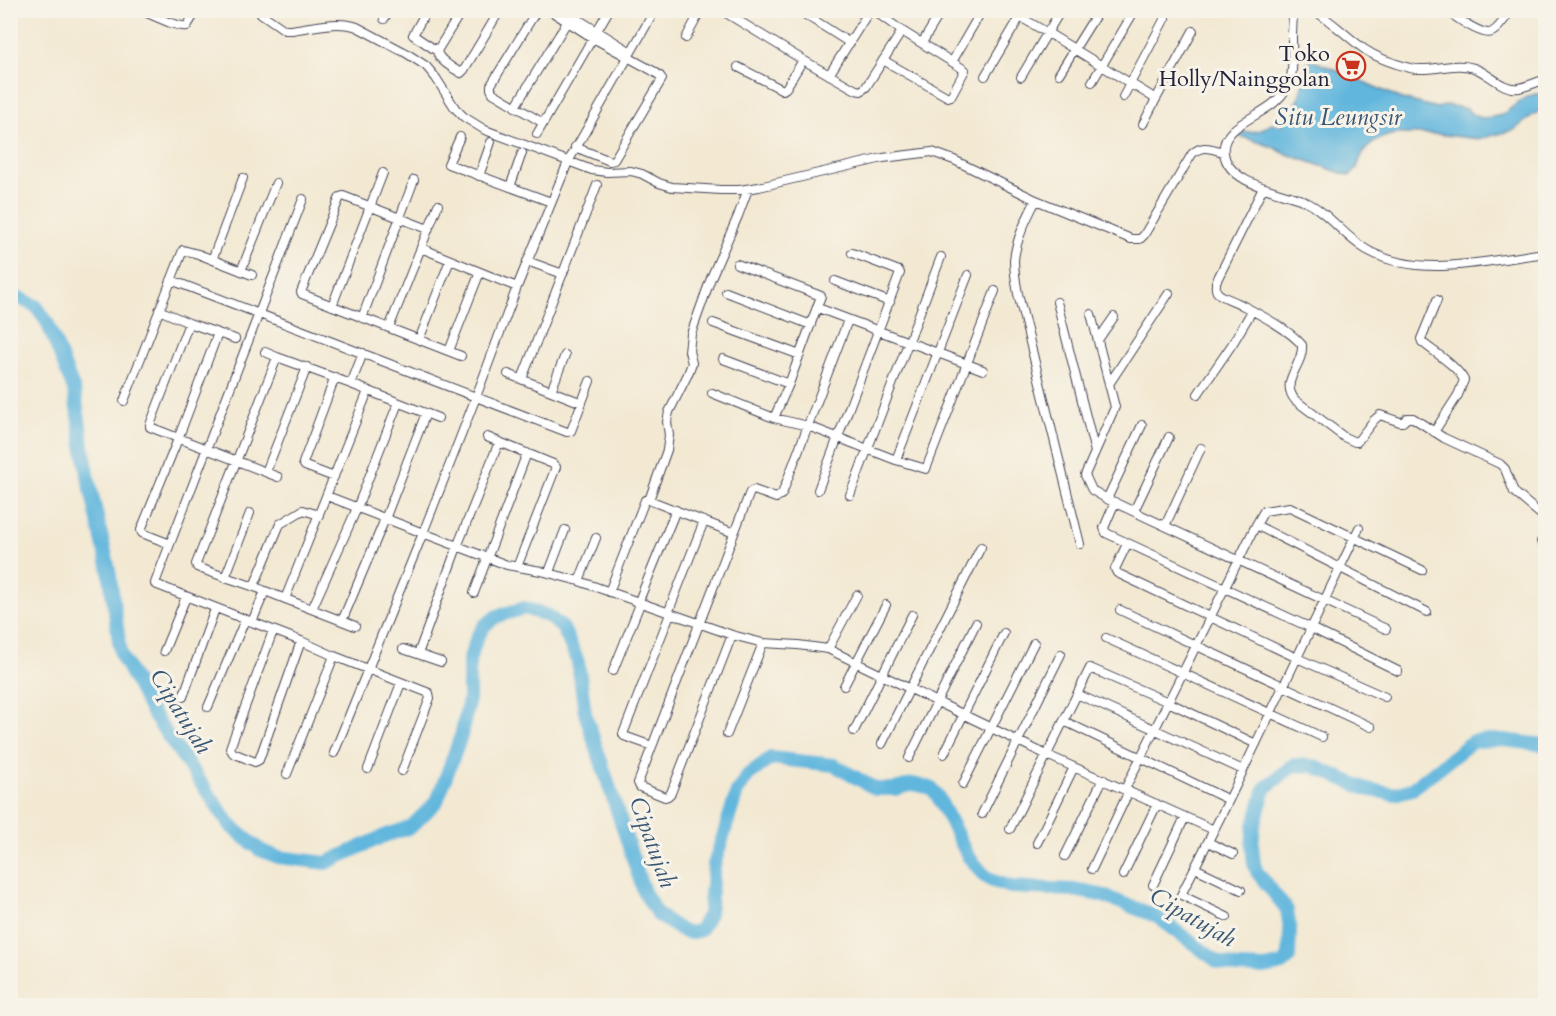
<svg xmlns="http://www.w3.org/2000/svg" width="1556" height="1016" viewBox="0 0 1556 1016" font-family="Cardo,serif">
<rect width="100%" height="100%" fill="#f7f3e8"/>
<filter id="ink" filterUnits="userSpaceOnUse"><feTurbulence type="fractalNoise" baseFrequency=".0167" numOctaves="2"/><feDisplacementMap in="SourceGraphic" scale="12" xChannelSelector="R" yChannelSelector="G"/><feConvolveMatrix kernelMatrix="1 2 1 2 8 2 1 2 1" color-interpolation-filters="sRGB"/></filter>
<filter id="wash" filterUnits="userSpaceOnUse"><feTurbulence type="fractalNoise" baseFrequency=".008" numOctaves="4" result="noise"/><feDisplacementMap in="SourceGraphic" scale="24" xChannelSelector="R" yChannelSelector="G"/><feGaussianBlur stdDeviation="1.35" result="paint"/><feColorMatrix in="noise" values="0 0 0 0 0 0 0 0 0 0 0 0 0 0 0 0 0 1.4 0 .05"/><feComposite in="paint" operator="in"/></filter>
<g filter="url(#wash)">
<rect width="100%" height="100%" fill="#f3e9d3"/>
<path fill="#60b6dd" stroke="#416c8c" stroke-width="1.5" d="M1311 60 1337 70 1402 99 1437 108 1447 105 1467 109 1473 115 1482 118 1492 117 1502 115 1526 97 1535 94 1545 93V107L1532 116 1514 130 1479 139 1437 134H1394L1384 137 1376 141 1366 149 1361 157 1356 170 1351 175H1347L1284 153 1273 147 1237 135C1244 130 1250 133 1258 131 1263 130 1267 126 1272 123L1279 125 1283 124 1298 101 1303 82 1305 65Z"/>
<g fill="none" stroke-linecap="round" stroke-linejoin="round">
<path stroke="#60b6dd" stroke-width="14" d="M10 299 19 298 36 306 47 322 74 390 89 481 109 570 121 655 152 713 231 826 260 850 278 857 326 863 384 836 411 827 437 801 461 736 469 699V661L477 637 485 625 497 616 525 608 548 616 563 628 578 662 585 713 644 892 658 915 682 931 691 933 700 930 709 914 714 865 737 792 748 775 771 758 834 765 876 789H895L913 784 931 788 937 795 968 856 985 876 993 881 1011 887 1073 890 1101 895 1156 916 1218 962 1237 967 1265 968 1283 964 1289 957 1290 929 1287 910 1257 872 1254 864 1252 845 1254 826 1265 788 1294 765 1313 766 1366 789 1394 794 1412 789 1473 741 1503 740 1546 745"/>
</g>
</g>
<g filter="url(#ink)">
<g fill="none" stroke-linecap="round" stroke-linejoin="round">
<g stroke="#414052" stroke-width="10">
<path id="street" d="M139 10C152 14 176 28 187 26L197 10
M256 10 285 30H292C313 27 337 20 357 27L406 53 426 66 436 78 455 108 464 117 472 122 485 130 592 170 607 172 631 171 642 174 659 183 672 187 721 190H739L759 187 883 158 932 152 954 160 1036 200 1131 239H1140L1144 235 1192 154C1203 144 1210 149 1224 152
M427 10 413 35 437 51C439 61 453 68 461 73L464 70 500 10
M537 10 491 85V89L493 93 543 123
M549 10 593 38 655 72 660 76 662 79 614 160 610 161 575 147
M563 10 631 52
M655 10 568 162 517 287 476 397 423 533 507 565 541 571 579 581 732 635 763 643 798 645 828 649 1047 755 1214 830
M721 10 803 60 856 90 861 91 866 87 902 31
M798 10 850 43
M856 10 866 16
M873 10 902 31 965 70 951 96 948 97 883 60
M1008 10 1048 33 1156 99 1193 31
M1293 10C1293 20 1292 29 1292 38 1292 63 1297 82 1276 101 1260 117 1220 126 1224 153 1228 184 1279 191 1302 200 1328 211 1343 236 1367 250 1420 280 1488 260 1546 253
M1313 10C1332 21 1346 36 1364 49 1377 58 1395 64 1410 68 1431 73 1453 61 1474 68 1489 73 1503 91 1519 88 1528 86 1537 82 1546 79
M1446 10C1454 16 1483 37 1492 32 1499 29 1506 17 1511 10
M384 19 389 10
M686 38 701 10
M922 43 942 10
M437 51 462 10
M952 62 982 10
M738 67 783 90 786 88 803 60
M1059 74 1099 10
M829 75 866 16 872 10
M985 76 1024 10
M1021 77 1061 10
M1092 82 1135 10
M1123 97 1165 18
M515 107 567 22
M1143 124 1156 99
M537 134 609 10
M460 137 448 164 551 202
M479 176 491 142
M510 187 522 153
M1263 188 1216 282C1216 286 1215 289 1217 292 1221 297 1232 300 1238 303 1257 313 1289 329 1302 345 1304 366 1279 380 1295 400L1344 437 1355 442H1357L1374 420 1380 415 1400 422H1403L1407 418H1413L1444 438 1500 464 1505 469 1514 492 1546 519
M1036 200C1027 218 1016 239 1014 260 1014 271 1016 283 1018 294L1080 544
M428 229 343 196 340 197 301 292 302 294 461 356
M421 248 517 287
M212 260 243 178
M527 261 563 274
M737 264 821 296 789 384 774 418
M241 271 276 183
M171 280 567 432 571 431 590 381
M835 281 890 302
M726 292 811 325
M1057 302 1095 452
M332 306 383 173
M818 308 983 370
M159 310 189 323 235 339
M1091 314 1115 407 1085 475 1092 490 1107 499 1386 629
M362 318 414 180
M189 323 150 425V427L278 477
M713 323 800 355
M389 328 438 205
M218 333 178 439 141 530 142 533 170 544 303 199
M419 340 450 260
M1098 340 1114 317
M449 351 480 272
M265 352 277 357
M723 359 789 384
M508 374 582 403
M522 379 597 185
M351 384 438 418
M1109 384 1169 293
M551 391 565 355
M712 393 774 418 808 426 896 460 926 469 995 291
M1198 394 1233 343 1252 311
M124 401 183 250 198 254 252 275
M1434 432 1458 395 1464 380C1456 365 1435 353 1422 342L1421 339 1437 300
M487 437 553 464 556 467 517 567
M896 460 968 275
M266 472 307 367
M334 477 305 466 303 463 335 377
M818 490 900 273 899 271 852 253
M850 495 941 257
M327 496 423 533 334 753
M1107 499 1142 425
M649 500 667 450 669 435 667 422 669 412 688 374 692 363 689 351 691 334 711 278 738 216 748 189
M1115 502 1104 528 1106 533 1311 628 1398 671
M1134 511 1169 437
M1256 525 1264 511 1290 507 1422 570
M1165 526 1201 448
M1541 542 1546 534
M170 544 155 583V584L252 622 265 591C243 582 219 576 197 567L196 564 276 360 277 357 351 384 363 353
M1127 544 1115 569 1117 573 1297 658 1385 697
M549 572 565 530
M225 578 250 513
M579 581 596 538
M254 586 280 524 303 510 319 515
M265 591 355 626
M609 592 645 500H649L734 533
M474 593 527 453
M285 599 368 391
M638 603 676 510
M312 609 357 508 398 403
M1120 610 1371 727
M668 613 704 521
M342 621 385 519 426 413
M252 622 301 641
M273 631 230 748 233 753 255 762 259 760 301 641 334 656
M732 635 671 793 668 796 665 797 640 787 638 783 750 492 754 490 776 498 782 494 848 320
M1106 638 1322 737
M403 649 441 662
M828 649 857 595
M164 651 186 597
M418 654 457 547 499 442
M613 671 640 604
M844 686 886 605
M1077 694 1243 770
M183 697 215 609
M208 707 245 620
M1064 721 1229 800
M854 731 912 615
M727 734 763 643
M882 744 981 547
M652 746 624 736 623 734 670 614
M944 754 1004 633
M909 758 976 623
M368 769 401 683
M287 774 334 656 429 693 430 698 402 771
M963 784 1034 643
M1125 789 1256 525 1427 612
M10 799H11
M982 814 1061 654
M1010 829 1090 668 1168 702 1256 744
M1208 842 1233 854
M1037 843 1074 767
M1065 856 1103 779
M1195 868 1241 890
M1092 869 1129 791
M1123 875 1157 804
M1153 885 1185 817
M1227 917 1181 895 1229 800 1359 528"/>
</g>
<use href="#street" stroke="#fff" stroke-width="8"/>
</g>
</g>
<defs>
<g id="supermarket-ring" transform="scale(1.5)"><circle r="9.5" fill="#f7f3e8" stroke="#c8321e" stroke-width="1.5"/><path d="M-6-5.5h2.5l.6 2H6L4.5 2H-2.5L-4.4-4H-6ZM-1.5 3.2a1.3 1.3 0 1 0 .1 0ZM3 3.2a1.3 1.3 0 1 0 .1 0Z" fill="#c8321e"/></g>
</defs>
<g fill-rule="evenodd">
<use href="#supermarket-ring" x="1351" y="66"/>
</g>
<g text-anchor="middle" stroke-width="6" stroke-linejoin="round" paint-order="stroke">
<g font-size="22" fill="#22223b" stroke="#f7f3e8" text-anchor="end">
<text x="1330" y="61">Toko<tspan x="1330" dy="25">Holly/Nainggolan</tspan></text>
</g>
<g font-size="24" font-style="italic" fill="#385674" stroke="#f7f3e8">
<text x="1338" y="125">Situ Leungsir</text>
<text transform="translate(181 711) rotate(58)" y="8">Cipatujah</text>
<text transform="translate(653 842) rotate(70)" y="8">Cipatujah</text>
<text transform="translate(1193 917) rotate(30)" y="8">Cipatujah</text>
</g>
</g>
<rect width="1556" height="1016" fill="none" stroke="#f7f3e8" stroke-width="36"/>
</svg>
